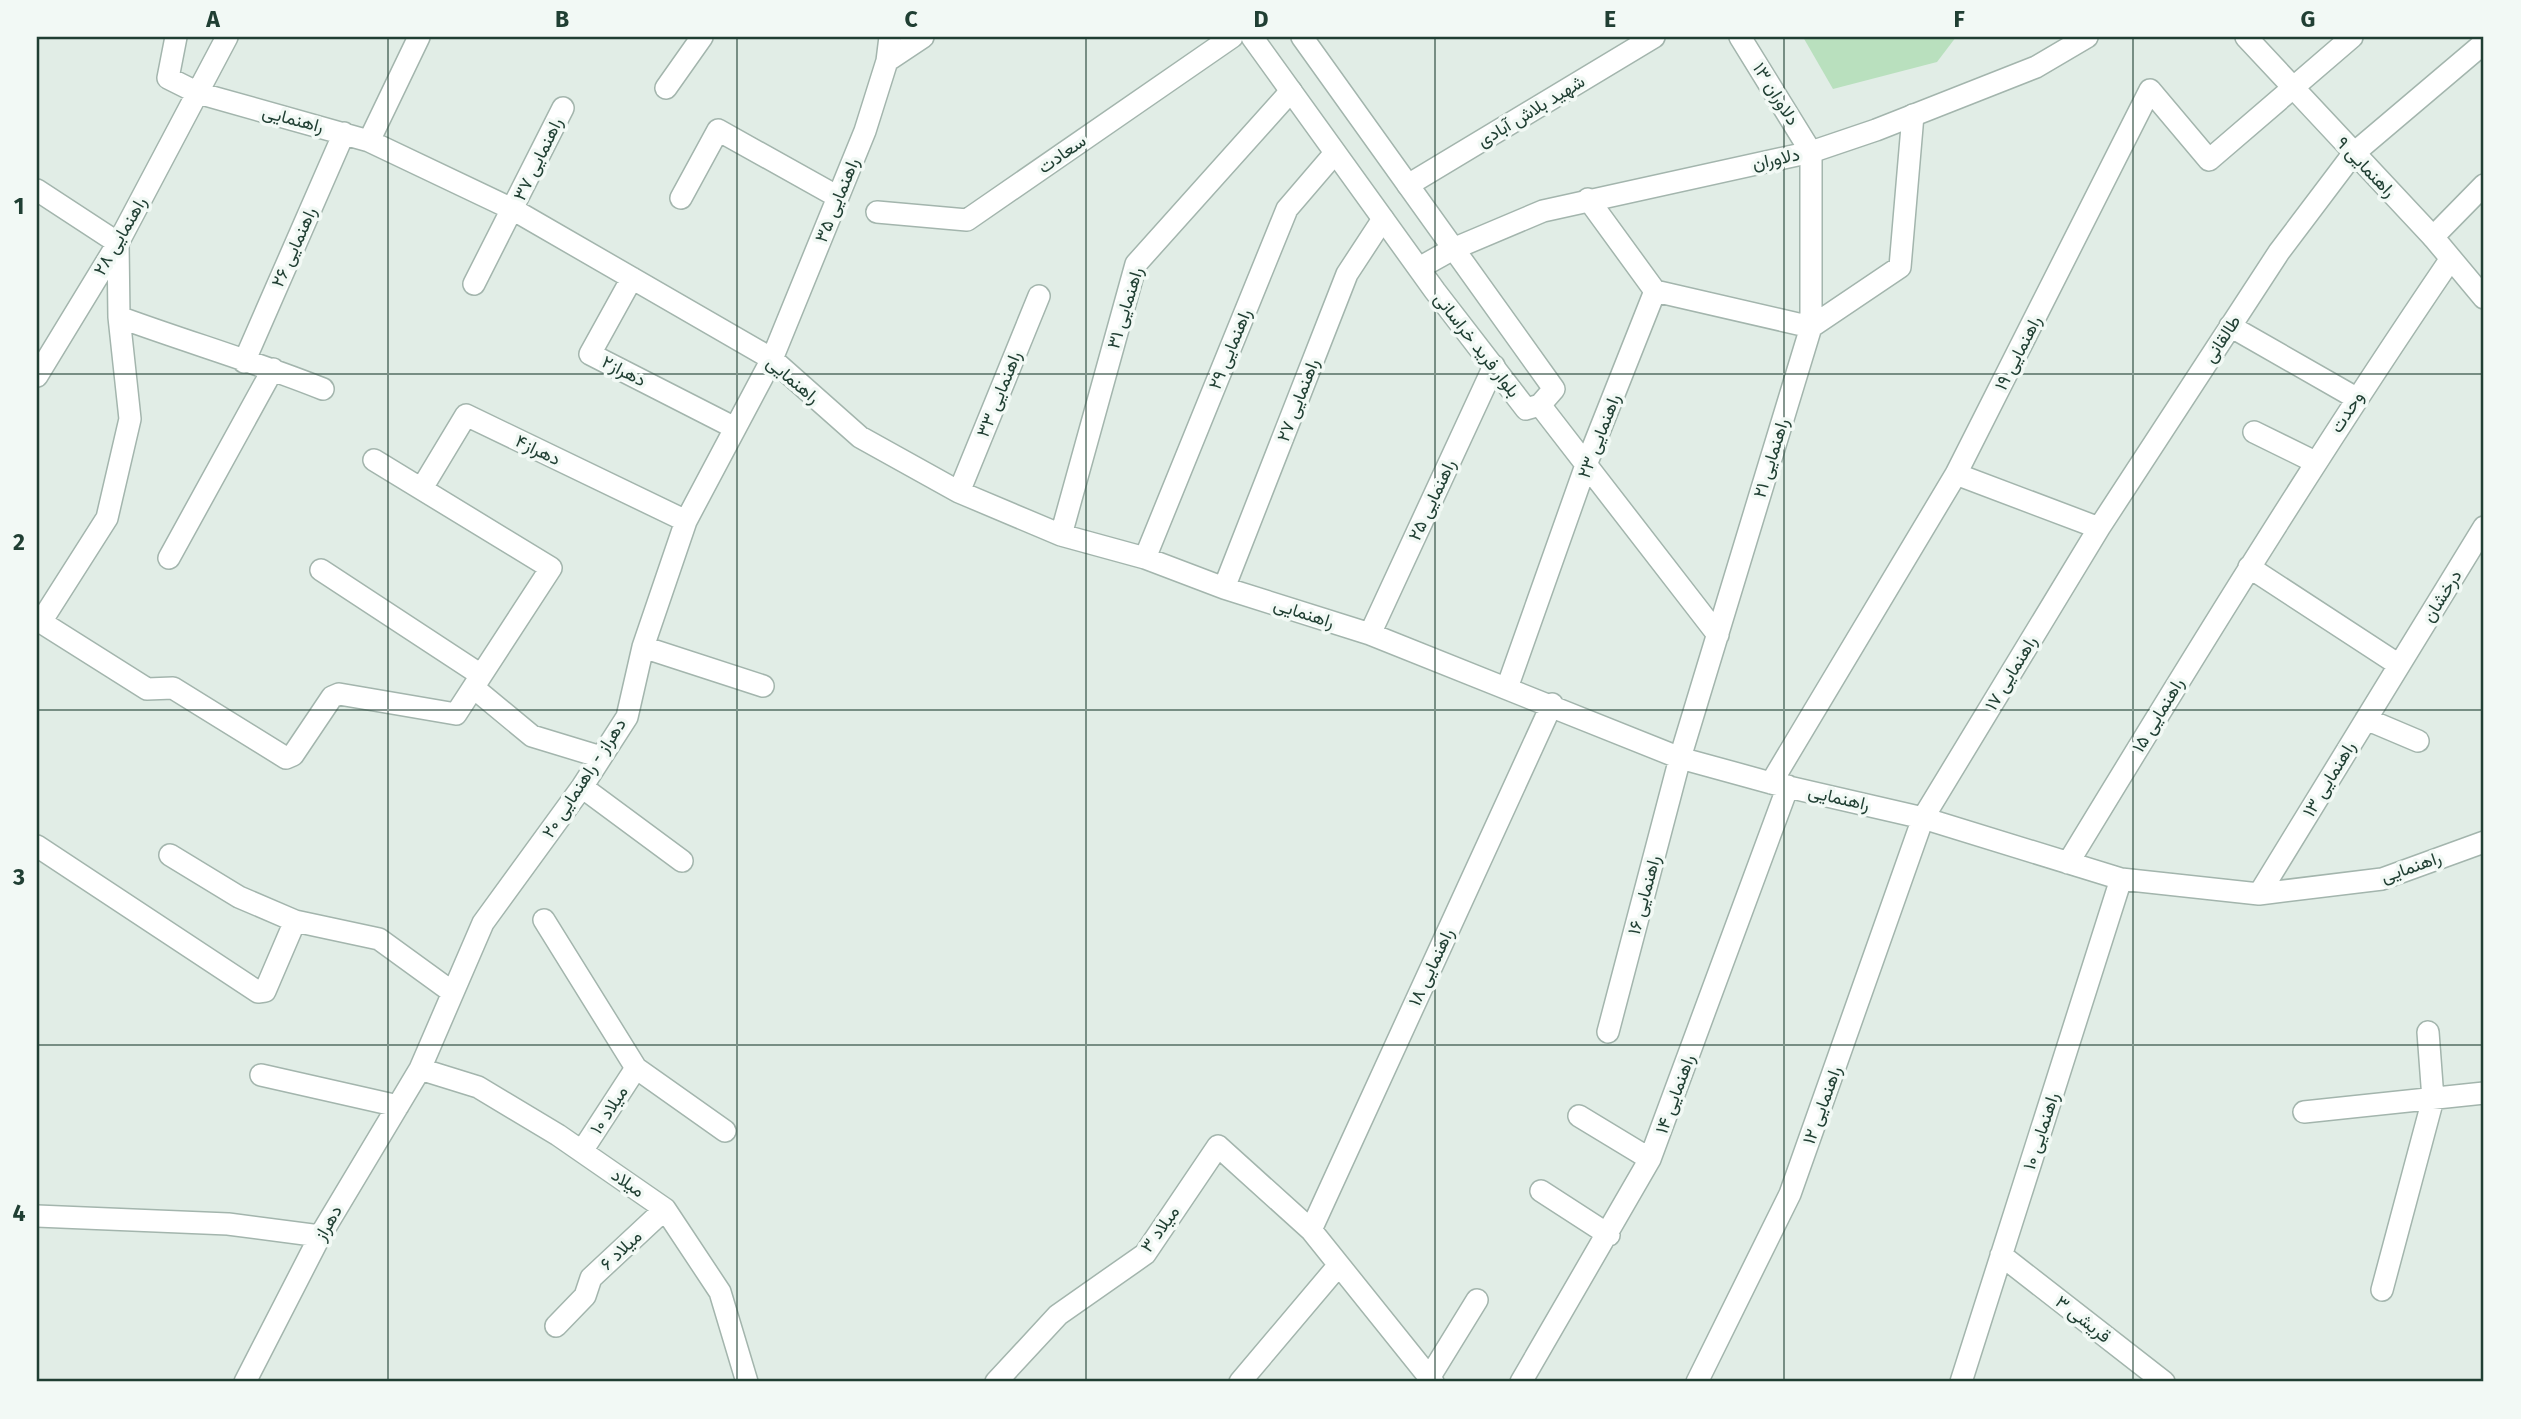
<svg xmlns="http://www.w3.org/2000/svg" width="2521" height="1419" viewBox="0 0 2521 1419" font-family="'Fira Sans',Vazirmatn,sans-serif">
<rect width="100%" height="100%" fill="#e1ede6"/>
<path fill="#b9e0be" d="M1803 37H1956L1937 62 1833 89Z"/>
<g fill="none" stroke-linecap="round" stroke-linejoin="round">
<g stroke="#a3b5ad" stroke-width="24">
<path id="minor" d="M176 37 168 78 198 93 369 141 514 210 772 359 860 437 959 492 1061 535 1145 558 1224 588 1370 634 1680 758 1771 783 1923 818 2121 879 2259 894 2382 879 2484 842
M887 61 923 37
M666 88 702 37
M369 141 419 37
M1408 185 1654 37
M37 190 118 243 119 317 130 419 107 518 44 617V624L147 689 173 688 286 758 293 755 332 697 339 694 456 714 551 568 374 460
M681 198 718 130 838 197
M1588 199 1655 291
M877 212 967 220 1232 37
M2433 237 2484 185
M632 278 590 354 735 428
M474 284 563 108
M1655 291 1811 327 1900 267 1913 115
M119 317C187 342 256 362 323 389
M2230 326 2356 398
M244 362 344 133
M37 376 118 243 227 37
M1540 405 1718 635
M2254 432 2315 462
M1956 474 2099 528
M422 488 466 415 686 521
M959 492 1039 296
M1061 535 1136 264 1291 91
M169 558 273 369
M1145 558 1287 209 1335 153
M2249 567 2399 665
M321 570 481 675
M1224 588 1347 274 1383 219
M1370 634 1494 366
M643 647 763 686
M474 688 532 736 601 757
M1507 688 1586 465 1655 291
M2366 719 2418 741
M1771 783 1956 474 2150 90 2209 160 2352 37
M582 787 682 861
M37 846 258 992 265 991 295 921 379 939 452 992
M170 855 239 897 295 921
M2068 863C2192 659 2316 457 2450 260
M2259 894 2484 527
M544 920 636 1068 725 1131
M1608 1032 1680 758 1811 327V152L1740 37
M420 1069 478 1087 558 1135 665 1209 720 1292 747 1382
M261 1075 398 1106
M2304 1112 2484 1093
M1579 1116 1650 1159
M582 1151 636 1068
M1541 1191 1609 1235
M37 1216 228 1224 320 1236
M1311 1230 1552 704
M2001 1255 2164 1382
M2382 1290 2433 1099 2428 1032
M556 1326 585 1296 591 1278 665 1209
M1429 1378 1477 1300
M245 1382 320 1236 420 1069 483 923 582 787 627 717 643 647 686 521 772 359 865 131 887 61 890 37
M996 1382 1058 1315 1145 1254 1218 1146 1311 1230 1433 1382
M1240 1382 1338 1266
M1521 1382 1650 1159 1788 786
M1697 1382 1790 1194 1923 818 2099 528 2279 252 2353 154 2484 43
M1961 1382 2121 879"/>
</g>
<g stroke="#a3b5ad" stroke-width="24">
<path id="tertiary" d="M1252 37 1435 291 1526 409 1540 405 1554 389 1302 37
M2246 37 2433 237 2484 298
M1419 268 1453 249 1543 211 1811 152 1876 130 2036 67 2087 37"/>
</g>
<use href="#minor" stroke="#fff" stroke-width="21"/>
<use href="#tertiary" stroke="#fff" stroke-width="21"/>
</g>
<path fill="none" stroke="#203f33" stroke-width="2" stroke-opacity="0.55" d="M388 37V1382M737 37V1382M1086 37V1382M1435 37V1382M1784 37V1382M2133 37V1382M37 374H2484M37 710H2484M37 1045H2484"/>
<g text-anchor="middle" stroke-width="7" stroke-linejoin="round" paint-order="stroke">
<g font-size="18" fill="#203f33" stroke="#f2f9f5">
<text transform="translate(1776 94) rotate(58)" y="6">دلاوران ۱۳</text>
<text transform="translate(1531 111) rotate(-31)" y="6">شهید بلاش آبادی</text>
<text transform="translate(293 119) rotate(15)" y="6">راهنمایی</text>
<text transform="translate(1062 154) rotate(-35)" y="6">سعادت</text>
<text transform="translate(538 159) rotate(-64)" y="6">راهنمایی ۳۷</text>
<text transform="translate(1776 159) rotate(-12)" y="6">دلاوران</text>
<text transform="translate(2366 167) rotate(46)" y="6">راهنمایی ۹</text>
<text transform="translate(837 200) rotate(-68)" y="6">راهنمایی ۳۵</text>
<text transform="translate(120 236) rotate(-60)" y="6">راهنمایی ۲۸</text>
<text transform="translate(294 247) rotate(-66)" y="6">راهنمایی ۲۶</text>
<text transform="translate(1125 308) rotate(-73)" y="6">راهنمایی ۳۱</text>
<text transform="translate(2222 339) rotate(-57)" y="6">طالقانی</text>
<text transform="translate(1477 345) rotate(52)" y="6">بلوار فرید خراسانی</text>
<text transform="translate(1230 349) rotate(-68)" y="6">راهنمایی ۲۹</text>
<text transform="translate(2018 353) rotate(-63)" y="6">راهنمایی ۱۹</text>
<text transform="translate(624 371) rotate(27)" y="6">دهراز۲</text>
<text transform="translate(793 380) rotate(40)" y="6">راهنمایی</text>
<text transform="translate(999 394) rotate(-68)" y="6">راهنمایی ۳۳</text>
<text transform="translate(1298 400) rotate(-69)" y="6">راهنمایی ۲۷</text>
<text transform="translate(2347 412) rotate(-57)" y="6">وحدت</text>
<text transform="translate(1599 436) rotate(-69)" y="6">راهنمایی ۲۳</text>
<text transform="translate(538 450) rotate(26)" y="6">دهراز۴</text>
<text transform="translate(1771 458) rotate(-73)" y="6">راهنمایی ۲۱</text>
<text transform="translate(1432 500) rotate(-65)" y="6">راهنمایی ۲۵</text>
<text transform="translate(2442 596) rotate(-58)" y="6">درخشان</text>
<text transform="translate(1304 613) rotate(18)" y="6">راهنمایی</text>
<text transform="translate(2011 673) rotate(-59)" y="6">راهنمایی ۱۷</text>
<text transform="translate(2158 715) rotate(-59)" y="6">راهنمایی ۱۵</text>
<text transform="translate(584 778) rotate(-57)" y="6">دهراز - راهنمایی ۲۰</text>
<text transform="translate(2329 779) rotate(-59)" y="6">راهنمایی ۱۳</text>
<text transform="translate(1839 798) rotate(13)" y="6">راهنمایی</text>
<text transform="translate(2411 867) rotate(-19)" y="6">راهنمایی</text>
<text transform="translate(1644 895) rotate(-75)" y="6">راهنمایی ۱۶</text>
<text transform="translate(1431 967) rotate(-65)" y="6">راهنمایی ۱۸</text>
<text transform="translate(1675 1094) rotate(-70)" y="6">راهنمایی ۱۴</text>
<text transform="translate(1822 1105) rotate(-70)" y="6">راهنمایی ۱۲</text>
<text transform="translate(609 1110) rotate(-57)" y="6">میلاد ۱۰</text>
<text transform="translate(2041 1131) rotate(-72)" y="6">راهنمایی ۱۰</text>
<text transform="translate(628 1183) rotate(35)" y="6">میلاد</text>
<text transform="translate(328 1223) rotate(-60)" y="6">دهراز</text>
<text transform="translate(1160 1229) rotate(-54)" y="6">میلاد ۳</text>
<text transform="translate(621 1250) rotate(-43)" y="6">میلاد ۶</text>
<text transform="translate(2083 1319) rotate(38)" y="6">قریشی ۳</text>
</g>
</g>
<rect width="2521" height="1419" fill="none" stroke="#f2f9f5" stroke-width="77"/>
<rect x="38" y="38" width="2444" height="1342" fill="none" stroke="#203f33" stroke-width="2.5"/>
<g font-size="23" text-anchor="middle" font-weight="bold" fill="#203f33">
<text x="213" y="27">A</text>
<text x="562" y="27">B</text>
<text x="911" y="27">C</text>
<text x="1261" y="27">D</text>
<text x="1610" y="27">E</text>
<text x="1959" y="27">F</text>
<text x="2308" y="27">G</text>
<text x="19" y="214">1</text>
<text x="19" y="550">2</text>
<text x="19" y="885">3</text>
<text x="19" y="1221">4</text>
</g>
</svg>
